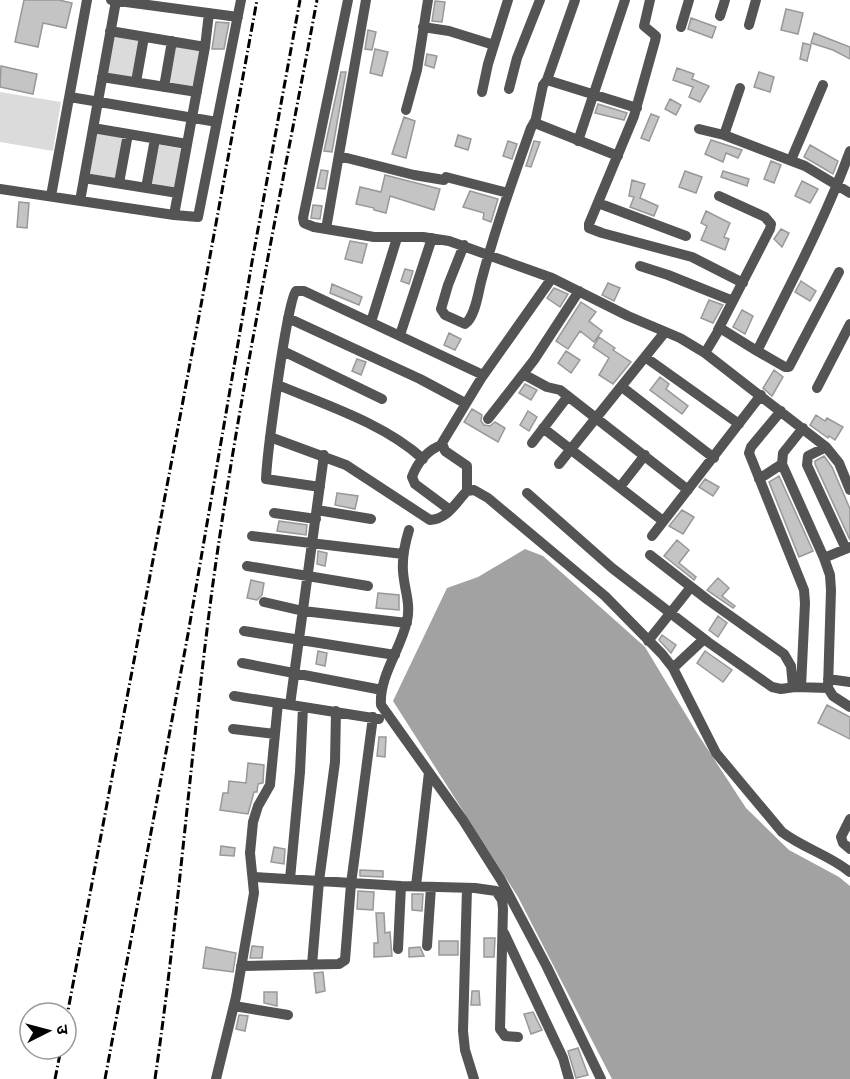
<svg xmlns="http://www.w3.org/2000/svg" width="850" height="1079" viewBox="0 0 850 1079" font-family="'Nunito Sans','Noto Sans Devanagari',sans-serif">
<rect width="100%" height="100%" fill="#fff"/>
<path fill="#dbdbdb" d="M114 34 141 39 134 79 107 74Z
M175 44 201 49 194 89 168 85Z
M0 92 61 102 53 151 0 142Z
M97 133 124 138 116 178 90 174Z
M156 144 183 149 176 189 149 184Z"/>
<path fill="#a2a2a2" d="M525 549 543 556 645 647 697 733 746 808 789 850 839 877 850 886V1079H612L518 897 393 701 447 588 478 577Z"/>
<path fill="#c4c4c4" stroke="#989898" stroke-width="1.5" d="M24 0H59L72 3 66 28 43 23 38 47 15 42Z
M435 1 445 2 442 22 432 21Z
M786 9 803 13 798 34 781 30Z
M691 18 716 27 712 38 688 29Z
M216 22 229 23 224 49H212Z
M368 30 376 32 372 50 365 49Z
M814 33 850 47V59L833 50 811 43Z
M803 43 811 45 807 61 800 59Z
M375 49 388 52 382 76 370 73Z
M427 54 437 56 434 68 425 65Z
M1 66 37 74 33 94 0 87Z
M677 68 694 74 692 79 709 86 700 102 689 97 693 87 673 80Z
M341 72H346L332 152 324 151Z
M759 72 774 77 770 92 754 87Z
M670 99 681 105 676 115 665 109Z
M598 104 627 113 624 120 595 113Z
M651 114 659 117 649 141 641 138Z
M404 117 415 121 406 158 392 154Z
M458 135 471 139 468 150 455 146Z
M711 140 742 150 738 158 726 153 723 162 705 154Z
M508 141 517 144 512 159 503 156Z
M534 141 540 142 531 167 526 166Z
M810 145 838 161 833 174 804 157Z
M771 161 781 165 774 183 764 179Z
M321 170 328 171 325 189 317 188Z
M685 171 702 177 696 193 679 187Z
M723 171 749 179 747 186 721 177Z
M385 175 440 189 434 210 390 196 386 213 374 210V208L356 204 360 187 381 192Z
M632 180 645 184 640 198 658 206 654 216 630 207 634 197 629 196Z
M802 181 818 189 810 203 795 196Z
M470 191 498 199 491 222 483 219 484 213 463 207Z
M19 202 29 203 27 228 17 227Z
M313 205 322 206 320 219 311 218Z
M706 211 730 223 724 237 729 239 725 250 701 240 707 226 701 223Z
M781 229 789 233 782 247 774 239Z
M350 241 367 244 362 263 345 259Z
M405 269 413 271 409 284 401 281Z
M801 281 816 291 810 301 795 292Z
M608 283 620 288 614 301 602 295Z
M332 284 362 297 359 305 330 293Z
M554 288 568 294 560 307 547 298Z
M709 300 723 305 713 323 701 318Z
M581 302 596 312 589 321 602 331 594 342 580 331 568 349 556 341Z
M742 310 753 316 745 334 733 327Z
M449 333 461 339 455 350 444 345Z
M599 337 615 348 613 350 631 362 613 384 599 375 609 358 593 347Z
M566 351 580 360 571 373 558 363Z
M357 359 366 362 361 375 352 371Z
M774 370 783 377 772 396 763 388Z
M660 377 669 384 666 389 688 406 682 414 650 390Z
M525 384 537 390 531 400 519 393Z
M472 409 482 415 481 421 484 425 490 426 495 422 505 428 498 442 464 422Z
M528 411 537 417 529 431 520 425Z
M816 415 825 421 827 418 843 427 835 440 829 436 828 438 810 425Z
M824 456 832 467 850 509V540L815 464V461Z
M779 476 813 551 799 557 769 482Z
M705 479 719 487 713 496 699 487Z
M337 493 358 496 355 509 335 505Z
M682 510 694 517 683 534 669 526Z
M279 521 307 525 306 535 277 531Z
M677 540 689 550 679 563 696 577 694 580 664 556Z
M318 551 327 553 325 566 317 564Z
M718 578 729 588 722 596 735 606 733 608 707 590Z
M251 580 264 583 262 595 257 600 247 598Z
M378 593 399 595V610L376 608Z
M718 616 727 623 718 637 709 630Z
M662 635 676 645 671 653 659 640Z
M318 651 327 653 325 666 316 664Z
M705 651 732 670 723 682 697 663Z
M827 705 850 717V739L818 723Z
M379 737H386L385 757 377 756Z
M248 763 264 765 263 783 258 784 257 792H254L248 814 220 810 223 793H228L229 781 246 783Z
M221 846 235 848 234 856 220 855Z
M274 847 285 849 284 864 271 862Z
M360 870 383 871V877L360 876Z
M358 891 374 892 373 910 357 909Z
M412 894H423L422 911 412 910Z
M376 913H384L385 933 390 932 392 956 374 957V943H378Z
M484 938H495L494 957H484Z
M439 941H458V955H439Z
M252 946 263 947 262 958H250Z
M206 947 236 953 233 972 203 968Z
M420 947 424 956 409 957V948Z
M323 972 325 991 316 993 314 973Z
M472 991H479L480 1005H471Z
M264 992H277V1006L264 1003Z
M533 1012 542 1030 531 1034 524 1014Z
M239 1015 248 1016 245 1031 236 1029Z
M578 1048 588 1075 576 1078 568 1051Z"/>
<g fill="none" stroke-linecap="round" stroke-linejoin="round">
<path stroke="#545454" stroke-width="10" d="M111 0 238 17
M348 0 303 218 304 223 314 227 374 237H423L449 241 552 278 628 316 680 338 705 353 826 447 839 463 850 490
M650 0 644 26 656 36 655 41 634 116 589 224V228L602 233 692 257 743 283
M720 16 725 0
M749 25 756 0
M423 27 449 31 494 45
M681 27 689 0
M110 31 205 47
M102 77 197 92
M547 80 575 0
M136 82 144 37
M164 87 172 41
M509 89 517 58 540 0
M482 92 488 64 508 0
M70 97 217 122
M406 110 417 70 428 0
M93 128 187 144
M699 129 724 135 805 166 850 193
M724 135 740 88
M578 141 625 0
M339 156 414 175 444 180 446 177 508 193
M618 156 535 123 543 85 547 80 637 108
M791 160 823 85
M84 178 178 193
M119 183 128 134
M146 188 155 139
M0 189 174 215 198 217 241 0
M51 196 87 0
M80 201 116 1
M598 203 686 236
M174 215 205 47 209 13
M326 229 366 0
M464 245 448 285 441 309 445 315 465 324C475 317 478 294 481 282 495 229 513 179 531 128L535 121
M640 266 668 275 733 301
M288 318 420 379 465 403
M371 322 397 238
M718 330 770 229 771 224 765 217 719 196
M400 335 432 238
M283 351 382 399
M757 351 785 367H789L839 272
M705 353 720 328 757 351C790 285 825 220 850 151
M645 357 739 424
M523 374 547 387 560 390 688 490
M278 385C326 405 385 424 423 459
M622 387 714 458
M817 388 850 324
M781 411 751 447 749 453 804 590 805 603 801 687
M488 419 534 360 579 291
M543 428 663 521
M803 428 783 453 782 464 824 558 830 575 831 590 828 688 833 696 850 707
M270 437 346 465 430 520C448 519 456 502 467 491L474 490 488 498 605 596 662 654 673 668 716 753 782 832C803 848 829 855 850 872
M532 443 568 396
M442 445C428 449 417 463 412 477L415 484 450 510
M826 447 808 456 807 465 846 549
M559 464 665 332
M759 479 782 464
M320 487 266 479C267 455 287 300 296 291H304L483 375
M620 487 645 455
M467 491V466L445 451 442 443 482 377 552 278
M527 493 612 568 708 642 772 687 781 689 795 687 828 688
M317 510 371 519
M274 513 316 519
M409 530C405 543 402 557 403 571 404 589 411 603 407 621 401 649 379 676 381 705L463 820 501 880 547 967 601 1079
M252 536 403 554
M652 536 761 395
M650 555 708 600 784 654 791 666 793 687
M824 558 850 547
M247 566 368 586
M264 602 303 611 407 623
M244 631 395 655
M648 641 691 587
M242 663 382 690
M673 668 704 639
M828 679 850 682
M234 696 379 719
M290 705 324 455
M233 729 275 734
M850 819 841 837 843 843 850 849
M254 877 401 886 475 888 496 891 502 900 503 909 500 1029 505 1036 518 1037
M290 879 300 772 303 707
M416 886 429 772
M467 888 463 1031 465 1050 474 1079
M504 933 563 1058 569 1079
M427 946 431 887
M398 949 401 886
M312 965 319 881 335 762 336 711
M241 966 339 964 345 960 351 884 373 717
M234 1006 288 1015
M216 1079 236 997 254 893 250 853 253 822 258 806 270 785 278 703"/>
<path stroke="#000" stroke-width="3" stroke-dasharray="9 3 1.5 3" stroke-linecap="butt" d="M66 1021 199 316 257 0
M55 1079 61 1049
M105 1079 188 634 252 262 300 0
M155 1079C179 914 191 748 213 583 240 388 281 194 317 0"/>
</g>
<g transform="translate(48 1031) rotate(84)"><circle r="28" fill="#ffffff" stroke="#999999" stroke-width="1.5"/>
<path d="M0-4.5L10 22L0 15L-10 22Z" fill="#000000"/>
<text y="-9" font-size="16" font-weight="bold" text-anchor="middle" fill="#000000">उ</text>
</g>
</svg>
